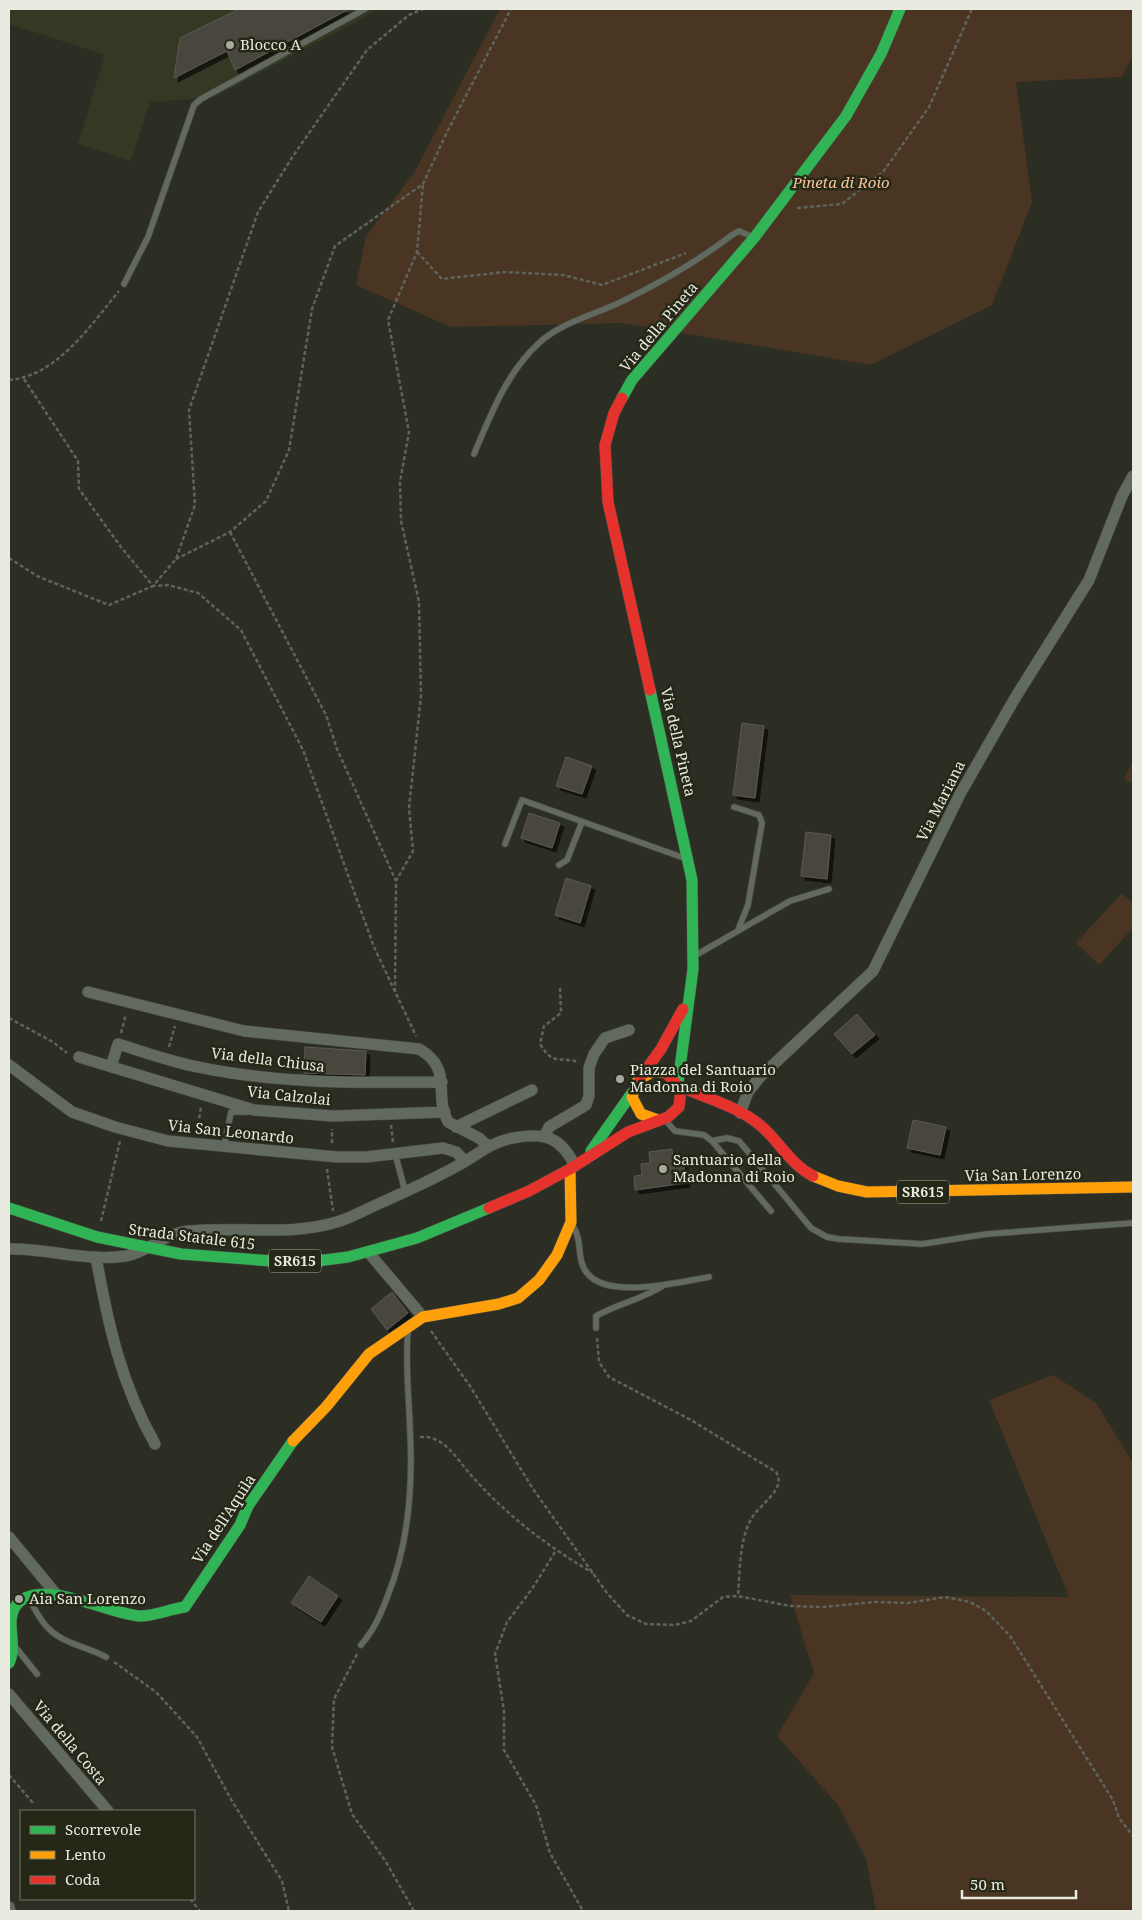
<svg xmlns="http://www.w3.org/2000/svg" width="1142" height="1920" viewBox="0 0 1142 1920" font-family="'Noto Serif',serif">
<defs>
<filter id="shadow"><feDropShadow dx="4" dy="4" stdDeviation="0" flood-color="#0009"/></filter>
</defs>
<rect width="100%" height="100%" fill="#2c2e24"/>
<path fill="#353822" d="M9 9H380L214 97 150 102 131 161 78 144 105 55 9 24Z"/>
<path fill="#4a3522" d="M500 9H1133V55L1122 77 1016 82 1032 202 992 305 871 365 622 323 451 327 356 285 366 236 414 173Z
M1133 761V784L1124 779Z
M1122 893 1133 903V928L1099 965 1076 943Z
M1053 1375 1096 1403 1133 1463V1911H876L866 1859 838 1805 777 1736 814 1673 790 1595 1069 1597 989 1400Z"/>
<path fill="#48473e" stroke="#5b5a52" filter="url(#shadow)" d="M239 9H349L235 70 227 51 174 78 180 38Z
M742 723 764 726 755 798 733 795Z
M566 757 592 766 582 794 556 786Z
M529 813 560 823 552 848 521 838Z
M806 832 831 835 827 879 801 876Z
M566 878 591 886 580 923 555 915Z
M857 1014 875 1035 852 1054 834 1034Z
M305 1047 366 1051 365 1075 304 1073Z
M913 1120 946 1127 940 1155 907 1148Z
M672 1149 673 1158 683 1157 686 1183 635 1190 634 1176 642 1175 641 1164 650 1163 649 1152Z
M392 1292 408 1313 387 1330 371 1309Z
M309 1576 338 1596 321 1622 291 1603Z"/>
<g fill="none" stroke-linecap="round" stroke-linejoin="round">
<g stroke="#494b43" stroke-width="7">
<path id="lane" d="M124 284 148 237 194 105 201 99 365 9
M474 454C491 414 507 372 539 343 562 322 594 315 621 302 660 283 698 261 732 235L739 231 753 237
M734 807 759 815 762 823 748 905 738 930
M505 844 522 800 684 858
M559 865 567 860 582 822
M696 955 790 901 829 889
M666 1121 675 1131 704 1135 712 1141 771 1211
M712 1141 727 1138 739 1141 811 1228 827 1237 839 1239 922 1244 987 1234 1133 1223
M224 1147 231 1112H248
M395 1153 405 1191
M573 1226C583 1240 576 1260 587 1273 608 1300 679 1282 709 1277
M596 1328V1316C619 1303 644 1299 664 1285
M29 1599C35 1609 40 1621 49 1629 64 1644 88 1647 106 1657
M361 1645C374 1630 381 1614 388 1595 409 1543 413 1486 410 1430 409 1396 405 1365 408 1331
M17 1649 37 1674"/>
</g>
<g stroke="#494b43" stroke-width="12">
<path id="street" d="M88 992 244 1031 419 1049C454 1069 433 1094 448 1122L479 1138 488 1146
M79 1057 254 1110 333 1116 445 1112
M9 1065 72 1112 115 1127 168 1141 337 1157H366L443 1148 456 1152 465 1161
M111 1067 118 1044C144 1052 171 1062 198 1067 279 1084 360 1083 442 1082
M740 1113 748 1092 759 1078 873 971 960 794 1015 698 1089 580 1122 496 1133 476
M456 1127 532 1090
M544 1137 549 1127 586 1105 589 1096V1068L594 1054 605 1038 629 1030
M9 1249C48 1248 86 1262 126 1256 148 1252 165 1233 189 1231 239 1226 291 1237 340 1221 355 1216 370 1207 385 1201 409 1190 434 1179 457 1166 476 1156 490 1142 513 1138 545 1132 561 1137 575 1166
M369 1253 423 1317
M96 1257C108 1324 121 1384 155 1444
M9 1537 56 1594
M9 1694 108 1811
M9 1907 10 1911"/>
</g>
<g stroke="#494b43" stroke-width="12">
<path id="fast" d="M622 398 632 380 754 238 846 116 881 54 900 9
M650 690 692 880 693 969 678 1083
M591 1151 632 1093
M9 1208 97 1237 181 1254 272 1261H317L348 1257 417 1238 489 1208
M9 1663C18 1645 5 1623 15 1607 36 1574 110 1615 140 1616 155 1616 170 1609 185 1607L240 1525 248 1506 293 1441"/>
</g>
<g stroke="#494b43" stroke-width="12">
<path id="slow" d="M658 1120 641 1114 632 1097 638 1080 654 1071 666 1073
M813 1176 838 1186 867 1192 1133 1187
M293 1441 326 1407 369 1354 423 1317 499 1304 518 1298 539 1280 557 1255 571 1222 570 1169"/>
</g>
<g stroke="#494b43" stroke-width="12">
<path id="jam" d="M622 398 614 413 605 445 608 502 650 690
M640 1078 661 1049 683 1009
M679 1086C706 1098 737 1106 760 1125 779 1141 790 1164 813 1176
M489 1208 529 1191 570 1169 628 1132 668 1117 679 1107 681 1089 666 1073"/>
</g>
<path stroke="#5f645b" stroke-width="2.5" stroke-dasharray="4 2.5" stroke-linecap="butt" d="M797 208 842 204 883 172 929 107 972 9
M417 252 442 279 504 272 563 275 602 285 686 253
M24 379 78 461 79 489 121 547 153 586 168 585 198 593 241 630 303 750 374 947 416 1036
M9 380C57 376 90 326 119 291
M230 532 326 715 337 749 396 881
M9 558 37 576 109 605 153 586 176 559 195 505 189 410 258 212 293 156 367 50 409 15 423 9
M176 559 230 532 266 501 289 450 312 309 335 246 423 184 446 134 511 9
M560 988 561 1013 544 1026 540 1044C554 1066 556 1056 579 1062
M395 992 396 881 413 851 409 808 421 696 419 602 401 521 400 482 409 432 388 320 417 252 423 184
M9 1018 53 1042 67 1053
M121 1033 126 1014
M169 1047 175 1026
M391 1125 393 1142
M197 1131 201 1107
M332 1143V1129
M327 1169 333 1211
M101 1221 120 1141
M431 1331 470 1386 533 1489 607 1593 627 1615 646 1624 675 1625 691 1621 723 1597 738 1596 790 1606 823 1607 875 1602 908 1603 945 1597 970 1602 986 1611 1010 1636 1113 1800 1119 1818 1133 1836
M597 1338 599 1362 609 1377 691 1420 776 1472C787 1488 761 1504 753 1516 739 1538 740 1570 738 1596
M420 1437C444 1435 456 1458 470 1474 506 1515 547 1546 593 1573
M555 1552 532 1589 507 1622 495 1654 504 1711V1750L536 1805 550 1853 583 1911
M357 1654 334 1699 332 1747 352 1814 386 1862 414 1911
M114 1662 156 1692 197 1737 232 1801 282 1881 289 1911
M9 1775 33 1803
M190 1899 200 1911"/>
<use href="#lane" stroke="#626a60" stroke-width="5.5"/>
<use href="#street" stroke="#626a60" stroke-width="11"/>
<use href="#fast" stroke="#30b455" stroke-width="11"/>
<use href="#slow" stroke="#ff9f0a" stroke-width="11"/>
<use href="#jam" stroke="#e5322d" stroke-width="11"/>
</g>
<g fill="#a7a99e" stroke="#252817" stroke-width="2">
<circle cx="230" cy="45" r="5"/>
<circle cx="620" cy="1079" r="5"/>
<circle cx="663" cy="1169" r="5"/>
<circle cx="19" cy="1599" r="5"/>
</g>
<g text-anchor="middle" stroke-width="5" stroke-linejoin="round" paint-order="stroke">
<g fill="#252817" stroke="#aeb0a4" stroke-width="1">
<rect x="897" y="1180.5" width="52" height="23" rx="4"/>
<rect x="269" y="1249.5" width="52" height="23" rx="4"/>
</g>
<g font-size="14" font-weight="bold" fill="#e9ebe0">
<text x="923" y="1197">SR615</text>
<text x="295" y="1266">SR615</text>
</g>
<g font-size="15" fill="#e9ebe0" stroke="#252817" text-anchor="start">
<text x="240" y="50">Blocco A</text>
<text x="630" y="1075">Piazza del Santuario<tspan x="630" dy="17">Madonna di Roio</tspan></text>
<text x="673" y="1165">Santuario della<tspan x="673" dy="17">Madonna di Roio</tspan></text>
<text x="29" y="1604">Aia San Lorenzo</text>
</g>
<g font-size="15" font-style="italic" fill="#fbc397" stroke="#252817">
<text x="841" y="188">Pineta di Roio</text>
</g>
<g font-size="15" fill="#e9ebe0" stroke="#252817">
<text transform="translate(659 327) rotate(-50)" y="5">Via della Pineta</text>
<text transform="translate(678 742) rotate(77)" y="5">Via della Pineta</text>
<text transform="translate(941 801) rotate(-63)" y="5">Via Mariana</text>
<text transform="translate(268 1060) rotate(7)" y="5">Via della Chiusa</text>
<text transform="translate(289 1096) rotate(6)" y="5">Via Calzolai</text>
<text transform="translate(231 1132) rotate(6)" y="5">Via San Leonardo</text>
<text transform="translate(1023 1175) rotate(-1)" y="5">Via San Lorenzo</text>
<text transform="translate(192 1237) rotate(7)" y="5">Strada Statale 615</text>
<text transform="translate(224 1519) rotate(-57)" y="5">Via dell'Aquila</text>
<text transform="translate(70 1743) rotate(50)" y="5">Via della Costa</text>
</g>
</g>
<rect width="1142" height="1920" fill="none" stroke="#e9ebe0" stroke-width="20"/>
<rect x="20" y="1810" width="175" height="90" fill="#252817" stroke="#737667"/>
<rect x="30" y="1826" width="25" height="8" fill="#30b455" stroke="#737667"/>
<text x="65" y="1835" font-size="15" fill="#e9ebe0">Scorrevole</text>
<rect x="30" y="1851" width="25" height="8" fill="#ff9f0a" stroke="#737667"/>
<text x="65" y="1860" font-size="15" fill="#e9ebe0">Lento</text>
<rect x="30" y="1876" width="25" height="8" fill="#e5322d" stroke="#737667"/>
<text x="65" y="1885" font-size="15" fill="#e9ebe0">Coda</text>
<path d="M962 1890v8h114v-8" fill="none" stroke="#e9ebe0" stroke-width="2.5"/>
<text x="970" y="1890" font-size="15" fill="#e9ebe0" stroke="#252817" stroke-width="4" paint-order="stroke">50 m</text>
</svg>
